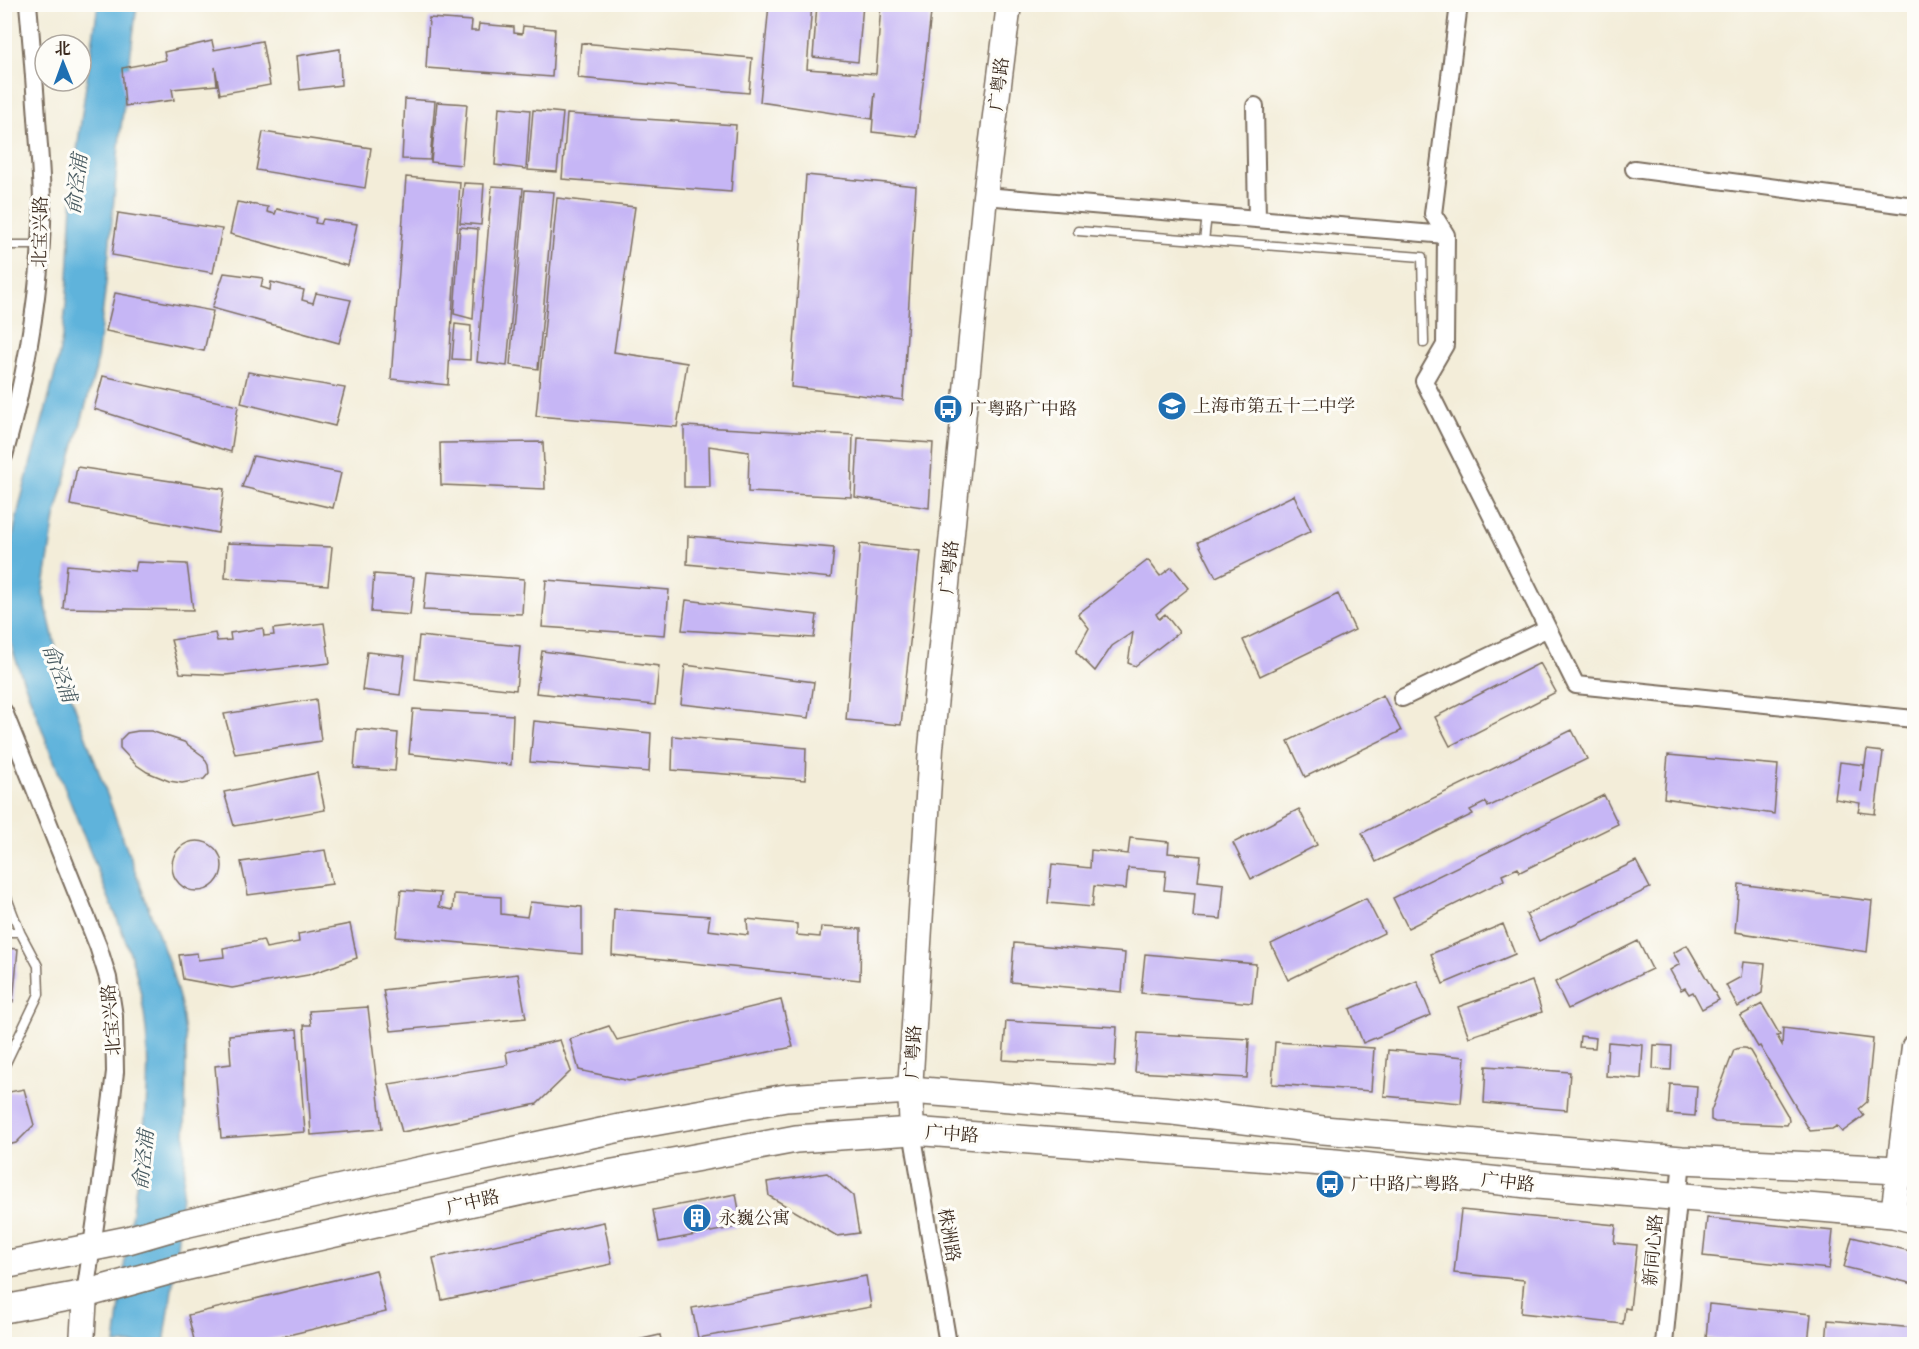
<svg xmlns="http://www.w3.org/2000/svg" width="1919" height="1349" viewBox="0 0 1919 1349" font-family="Alegreya,'Noto Serif SC',serif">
<rect width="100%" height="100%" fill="#fdfcf7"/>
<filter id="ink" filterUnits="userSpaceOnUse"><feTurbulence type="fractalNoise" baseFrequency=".0167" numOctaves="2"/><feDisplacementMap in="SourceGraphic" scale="12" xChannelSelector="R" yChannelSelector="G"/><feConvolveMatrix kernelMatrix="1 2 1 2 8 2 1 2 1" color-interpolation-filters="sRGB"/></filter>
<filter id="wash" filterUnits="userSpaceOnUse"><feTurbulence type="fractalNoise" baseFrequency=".008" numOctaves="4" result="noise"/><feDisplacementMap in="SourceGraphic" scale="24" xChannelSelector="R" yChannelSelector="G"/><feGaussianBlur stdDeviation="1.35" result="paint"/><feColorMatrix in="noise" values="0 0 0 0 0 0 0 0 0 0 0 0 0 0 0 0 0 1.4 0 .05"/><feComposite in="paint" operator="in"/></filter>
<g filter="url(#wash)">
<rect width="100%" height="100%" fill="#f3edd9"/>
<path fill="#5fb3db" stroke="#4d6e7c" stroke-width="1.5" d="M98 5H137L120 135 106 283 96 368 55 517 43 593 60 666 171 969 181 1005 186 1041 185 1163 175 1269 164 1344H115C120 1308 123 1271 128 1235 141 1156 157 1074 141 995 134 957 117 919 103 884 81 828 58 773 37 716 27 687 11 656 8 625 0 530 41 445 59 355 71 294 68 230 75 169 81 114 90 59 98 5Z"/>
<g id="blocks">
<path fill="#c6b6f5" d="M769 4H812L807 69 876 74 881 4H932L917 137 872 132 875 93 872 119 760 102Z
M817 4H863L858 62 813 57Z
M429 18 472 21 471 31H478L479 24 514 27V33L522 34 523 26 555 29 552 77 426 68Z
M212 41 214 50 262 41 270 85 220 94 215 67 217 85 172 89 174 100 125 106 122 68 166 60 164 52Z
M581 43 752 58 749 93 578 78Z
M340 49 341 85 300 90 297 56Z
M405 99 435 101 430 160 402 159Z
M437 102 467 104 462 165 431 162Z
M499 107 530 110 526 169 495 165Z
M533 110 563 113 557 172 528 170Z
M567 114 736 125 731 192 562 179Z
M263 132 371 148 365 188 256 170Z
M806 175 916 186 903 400 791 387Z
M406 177 460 182 448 385 391 379Z
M464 183 484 184 481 225 460 223Z
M492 186 523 188 507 366 477 362Z
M525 190 554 192 538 369 510 365Z
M557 198 635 207 614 352 687 363 677 427 536 416Z
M237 202 268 207 267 212 275 214 277 209 316 218 315 223 321 224 323 219 357 224 348 266 230 234Z
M118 213 222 229 213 273 112 255Z
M460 227 478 229 473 319 454 314Z
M224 273 263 278 261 287 270 290 271 282 304 290 302 300 313 303 316 293 351 300 339 343 212 308Z
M115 293 213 311 204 351 106 331Z
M455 324 471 326 470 360 452 359Z
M248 372 345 388 335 426 241 403Z
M103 376 238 406 231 452 94 409Z
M684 426 853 435 851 497 748 492 749 452 709 446 710 487H684Z
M858 438 933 443 929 508 855 497Z
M543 442 545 489 441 485 440 443Z
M253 456 341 473 333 508 242 487Z
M77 467 224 489 218 533 70 505Z
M1294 495 1311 531 1216 577 1198 542Z
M688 536 834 548 831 578 687 564Z
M227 543 332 547 328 585 225 578Z
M860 544 920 551 901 725 846 720Z
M1148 560 1160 576 1172 567 1189 588 1156 614 1159 619 1165 614 1179 632 1135 666 1128 663 1133 632 1112 646 1095 671 1076 652 1089 628 1078 614Z
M137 562 187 564 193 610 63 608 67 565 135 571Z
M427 572 524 579 522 614 423 610Z
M374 574 414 577 410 615 371 612Z
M546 580 669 590 665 635 542 627Z
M1338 594 1355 630 1260 676 1243 640Z
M686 600 817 615 814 638 682 630Z
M324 623 330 663 226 675 180 673 171 640 215 633 217 641 231 640 230 633 263 628 264 636 274 635 273 629Z
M419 636 520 646 516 690 415 679Z
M542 651 659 666 655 705 536 693Z
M367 652 405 656 400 695 362 690Z
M1540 663 1556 692 1450 746 1435 717Z
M685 665 814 682 809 718 681 704Z
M1383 695 1401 731 1305 777 1288 741Z
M316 699 321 741 235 754 224 714Z
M413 709 513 715 511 765 409 754Z
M534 721 651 733 649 772 530 762Z
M357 729 398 733 395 771 354 768Z
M1572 730 1587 759 1488 807 1486 802 1470 810 1473 814 1376 862 1362 833Z
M138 731H151L184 742 203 756 208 765 209 773 204 779 182 783 169 781 147 772 135 764 120 748V740L127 733Z
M673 736 806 748 805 780 672 770Z
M1867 750 1883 752 1875 814 1858 812 1860 803 1835 799 1840 762 1864 765 1861 792Z
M1668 755 1778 765 1774 814 1664 798Z
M317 773 325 810 234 826 224 792Z
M1604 795 1618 824 1520 872 1518 868 1502 875 1504 880 1408 928 1393 898Z
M1299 809 1317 845 1251 879 1233 843Z
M1130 838 1169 842 1168 853 1201 856 1198 881 1224 884 1221 919 1193 917 1195 893 1164 890 1166 871 1128 868 1126 889 1094 886 1092 907 1048 903 1052 864 1090 868 1091 850 1128 854Z
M172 866a25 25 0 1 1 50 0a25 25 0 1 1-50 0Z
M325 850 332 884 248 895 241 862Z
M1636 861 1650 888 1539 941 1526 914Z
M1739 884 1872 901 1867 952 1735 932Z
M401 890 441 893 439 907 453 910 454 894 501 897V914L527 917 530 902 582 907V954L396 937Z
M1366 898 1384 933 1288 980 1271 944Z
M614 909 710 916 708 930 748 935 747 919 797 924V935L820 937 821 927 861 929 860 980 612 955Z
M350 924 357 958 308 975 232 988 183 979 179 955 197 953 198 960 224 957 223 948 263 940 266 948 299 942 298 934Z
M1503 924 1515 954 1443 984 1431 954Z
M1638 941 1652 969 1568 1009 1555 982Z
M1014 943 1125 953 1122 992 1011 982Z
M1687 945 1719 1000 1702 1009 1693 992 1689 994 1685 988 1681 990 1670 970 1680 964 1673 953Z
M4 948 18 949 13 1002 4 1001Z
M1145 954 1256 964 1252 1003 1141 993Z
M1743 962 1765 964 1762 993 1738 1007 1726 985 1741 977Z
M518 974 526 1018 391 1031 383 990Z
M1417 981 1431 1015 1363 1043 1350 1009Z
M1532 981 1542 1012 1469 1037 1458 1007Z
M781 1000 793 1047 629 1081 579 1070 570 1039 609 1026 617 1040Z
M1762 1004 1780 1035 1777 1036 1782 1045 1783 1028 1873 1039 1867 1102 1859 1109 1864 1116 1842 1132 1837 1126 1832 1129 1810 1131 1760 1046 1758 1047 1740 1016Z
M368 1007 382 1129 311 1135 304 1025H311L309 1011Z
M1006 1021 1117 1027 1115 1066 1003 1060Z
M297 1029 305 1132 221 1138 215 1066 231 1064 229 1035Z
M1138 1033 1249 1039 1247 1078 1135 1072Z
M1580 1036 1596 1038 1595 1048 1579 1047Z
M560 1040 571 1071 537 1104 402 1132 389 1084 508 1065 506 1052Z
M1275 1042 1374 1048 1371 1091 1272 1084Z
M1608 1042 1643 1045 1641 1079 1606 1076Z
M1654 1045 1672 1046 1671 1070 1653 1069Z
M1739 1048H1745L1750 1051 1788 1116 1789 1121 1787 1125 1715 1122 1711 1120V1111L1734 1050Z
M1388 1050 1465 1057 1461 1103 1384 1096Z
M1486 1066 1570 1072 1567 1110 1484 1103Z
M1670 1084 1697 1086 1695 1116 1668 1114Z
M24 1089 34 1125 16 1143 4 1146V1093Z
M827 1173 853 1196 859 1233 837 1236 769 1196 767 1182Z
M736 1194 742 1226 659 1242 653 1210Z
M1461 1210 1616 1225 1614 1243 1637 1245 1630 1309 1625 1308 1623 1324 1521 1313 1524 1280 1454 1273Z
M1707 1218 1833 1231 1829 1269 1703 1256Z
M604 1222 612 1264 442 1300 433 1258Z
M1852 1237 1914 1252V1284L1844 1267Z
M376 1270 386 1312 250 1344H195L188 1315Z
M866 1276 871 1307 698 1338 692 1308Z
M1709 1304 1811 1314 1808 1344H1775L1706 1338Z
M1828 1320 1914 1328V1344H1826Z
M660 1335 662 1344H620Z"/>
</g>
</g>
<g filter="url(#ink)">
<use href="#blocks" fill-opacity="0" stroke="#7b6e5f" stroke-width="1.5"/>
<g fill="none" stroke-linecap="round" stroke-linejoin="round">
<g stroke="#7b6e5f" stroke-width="11">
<path id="lane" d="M1078 231 1422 257 1424 343
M1204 241 1207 215
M4 245H41
M4 890 20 932 38 966 39 994 4 1067
M4 932H20"/>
</g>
<g stroke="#7b6e5f" stroke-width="20">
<path id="street" d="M1459 4 1433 214 1446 235 1445 345 1424 381 1576 685 1914 719
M1255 106 1257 219
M1634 169 1914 206
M985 196 1446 235
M4 456C25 379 39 303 42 223 43 192 40 162 38 132 35 89 32 47 28 4
M1402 698 1546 629
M4 712 98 946 108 978 114 1016 115 1072 102 1177 85 1294
M912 1131 948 1344
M1664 1344 1682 1160"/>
</g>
<g stroke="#7b6e5f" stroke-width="27">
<path id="secondary" d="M912 1131 910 1090 931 748 985 196 1009 4
M1893 1214 1914 1047
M82 1344 85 1294"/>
</g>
<g stroke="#7b6e5f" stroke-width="30">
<path id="primary" d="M4 1265 128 1240 180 1225 381 1179 620 1128 786 1098 910 1090 1173 1111 1323 1130 1682 1160 1899 1170 1914 1174
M4 1309 85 1294 175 1269 549 1185 796 1139 912 1131 1335 1163 1537 1185 1893 1214 1914 1219"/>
</g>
<use href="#lane" stroke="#fff" stroke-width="8"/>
<use href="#street" stroke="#fff" stroke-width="16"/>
<use href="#secondary" stroke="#fff" stroke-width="24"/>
<use href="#primary" stroke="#fff" stroke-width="27"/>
</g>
</g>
<defs>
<g id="school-disc" transform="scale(1.5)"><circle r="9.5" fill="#1f6fb2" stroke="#fdfcf7"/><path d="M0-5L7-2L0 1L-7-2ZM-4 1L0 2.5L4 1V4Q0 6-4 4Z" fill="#fff"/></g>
<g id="bus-disc" transform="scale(1.5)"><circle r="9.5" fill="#1f6fb2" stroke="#fdfcf7"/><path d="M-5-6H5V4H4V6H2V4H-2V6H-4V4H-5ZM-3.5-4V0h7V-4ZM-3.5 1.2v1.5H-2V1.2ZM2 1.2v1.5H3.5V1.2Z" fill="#fff"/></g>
<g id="building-disc" transform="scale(1.5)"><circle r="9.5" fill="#1f6fb2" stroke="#fdfcf7"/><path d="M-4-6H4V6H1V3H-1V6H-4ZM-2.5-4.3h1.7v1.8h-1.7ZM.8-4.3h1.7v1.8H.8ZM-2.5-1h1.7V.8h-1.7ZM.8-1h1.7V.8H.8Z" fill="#fff"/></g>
</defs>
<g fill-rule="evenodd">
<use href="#school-disc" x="1172" y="406"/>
<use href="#bus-disc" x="948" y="409"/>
<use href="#bus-disc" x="1330" y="1184"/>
<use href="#building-disc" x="697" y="1218"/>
</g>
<g text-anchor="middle" stroke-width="6" stroke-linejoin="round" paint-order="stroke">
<g font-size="18" fill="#3b2a1e" stroke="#fdfcf7">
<text transform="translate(999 84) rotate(-83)" y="6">广粤路</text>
<text transform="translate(40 232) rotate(-89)" y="6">北宝兴路</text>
<text transform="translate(949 567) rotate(-84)" y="6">广粤路</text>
<text transform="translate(111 1020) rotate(-95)" y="6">北宝兴路</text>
<text transform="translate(913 1052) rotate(-87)" y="6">广粤路</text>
<text transform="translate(952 1134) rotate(4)" y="6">广中路</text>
<text transform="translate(1508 1182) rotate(6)" y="6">广中路</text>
<text transform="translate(473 1202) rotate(-13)" y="6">广中路</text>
<text transform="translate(949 1235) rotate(80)" y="6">株洲路</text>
<text transform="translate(1653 1250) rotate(-85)" y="6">新同心路</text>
</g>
<g font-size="18" fill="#3b2a1e" stroke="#fdfcf7" text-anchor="start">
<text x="1193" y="412">上海市第五十二中学</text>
<text x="969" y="415">广粤路广中路</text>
<text x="1351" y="1190">广中路广粤路</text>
<text x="718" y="1224">永巍公寓</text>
</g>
<g font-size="20" font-style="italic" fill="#485a60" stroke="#fdfcf7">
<text transform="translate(76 184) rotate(-83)" y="7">俞泾浦</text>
<text transform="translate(60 673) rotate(69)" y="7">俞泾浦</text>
<text transform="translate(143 1160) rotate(-84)" y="7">俞泾浦</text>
</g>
</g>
<rect width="1919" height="1349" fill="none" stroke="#fdfcf7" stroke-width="24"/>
<g transform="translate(63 63) rotate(359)"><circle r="28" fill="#fdfcf7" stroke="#afa8a0" stroke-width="1.5"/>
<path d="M0-4.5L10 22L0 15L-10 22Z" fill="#1f6fb2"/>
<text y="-9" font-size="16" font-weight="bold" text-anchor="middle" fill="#3b2a1e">北</text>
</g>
</svg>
